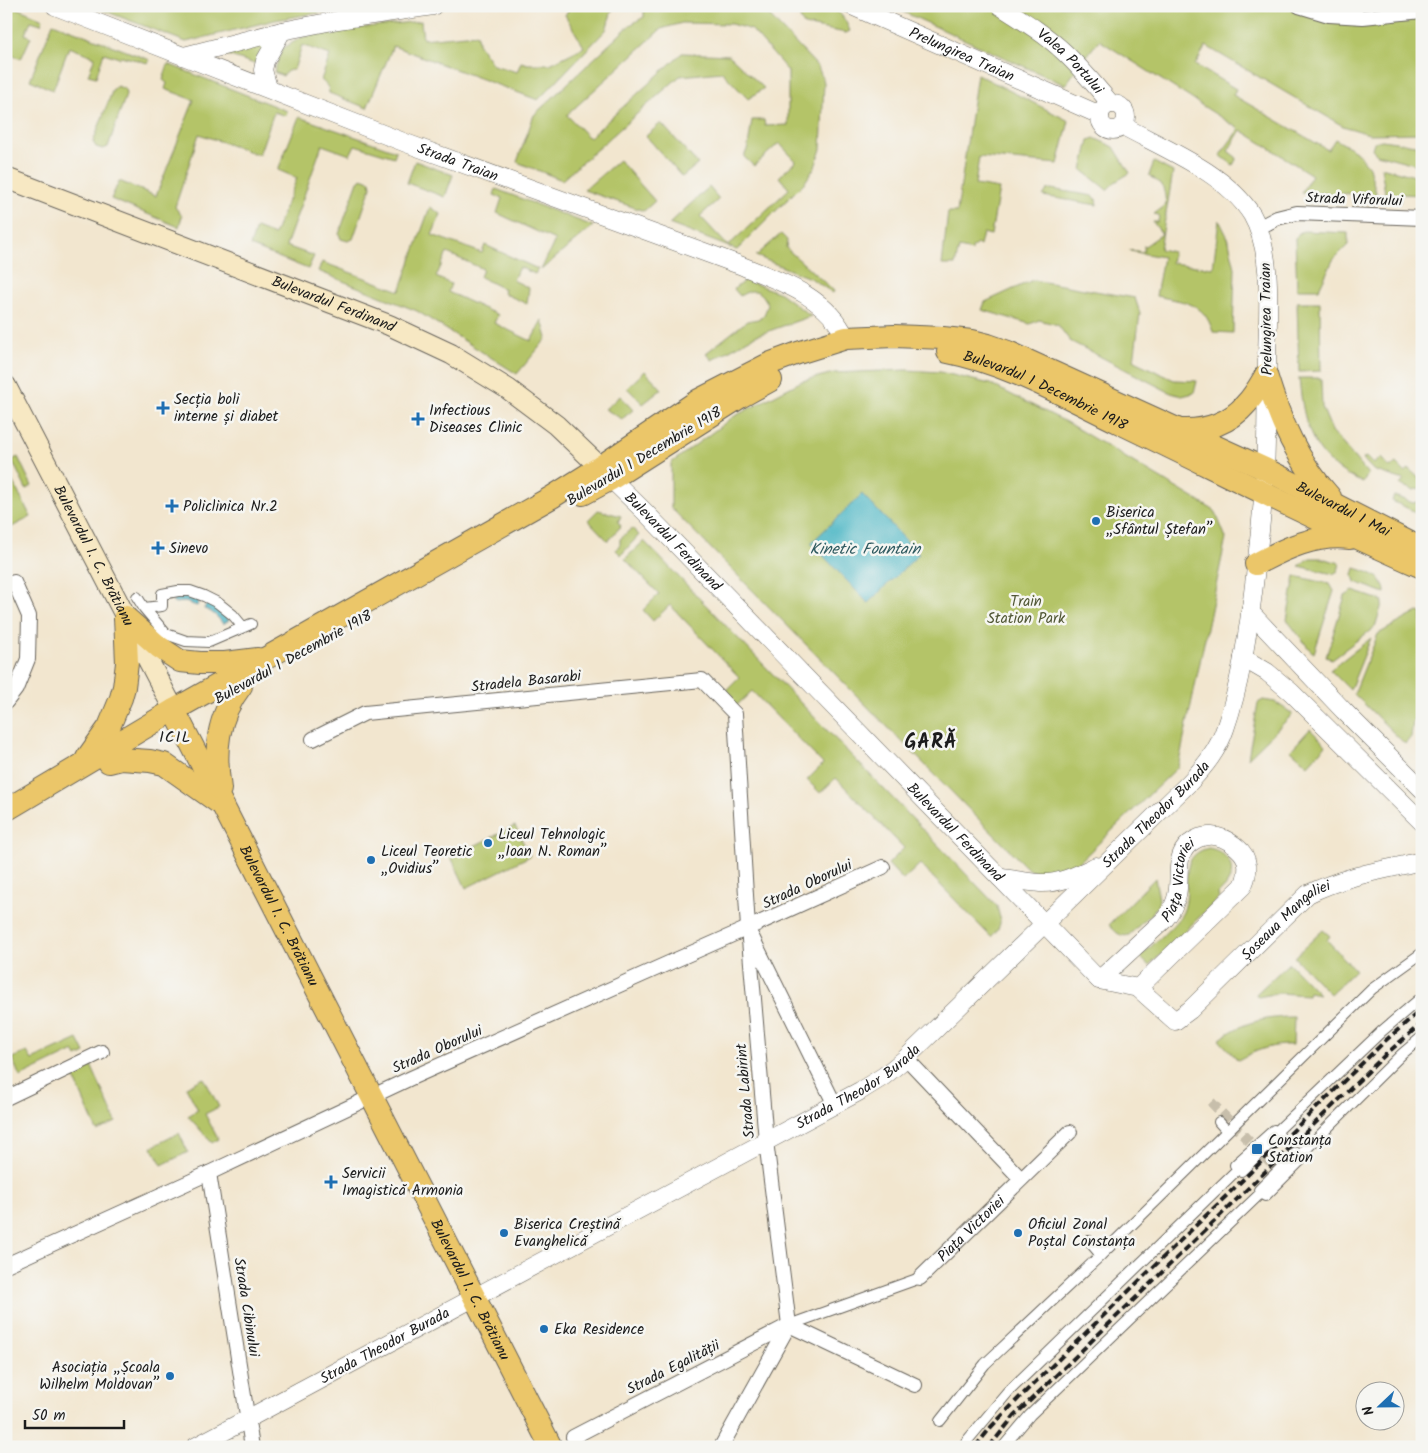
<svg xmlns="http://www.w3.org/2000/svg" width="1428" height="1453" viewBox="0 0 1428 1453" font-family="Kalam,sans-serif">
<rect width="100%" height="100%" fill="#f6f6f2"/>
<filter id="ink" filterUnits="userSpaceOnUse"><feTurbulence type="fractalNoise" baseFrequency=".02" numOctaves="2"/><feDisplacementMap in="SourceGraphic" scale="10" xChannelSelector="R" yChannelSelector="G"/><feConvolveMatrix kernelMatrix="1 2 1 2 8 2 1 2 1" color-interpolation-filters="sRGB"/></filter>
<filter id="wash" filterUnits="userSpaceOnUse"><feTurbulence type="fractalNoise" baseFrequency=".0096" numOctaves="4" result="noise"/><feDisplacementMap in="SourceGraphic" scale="20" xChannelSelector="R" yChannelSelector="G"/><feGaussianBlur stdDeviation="1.12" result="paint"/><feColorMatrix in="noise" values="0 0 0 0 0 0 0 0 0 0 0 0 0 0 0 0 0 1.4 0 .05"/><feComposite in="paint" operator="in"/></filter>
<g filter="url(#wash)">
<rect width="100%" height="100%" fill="#f2e6cf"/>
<path fill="#b4c467" stroke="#687042" d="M6 6H12L43 19 41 24 31 21 25 34 31 37 21 59 6 53Z
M92 6H360L275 20 186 42Z
M571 6H617L613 7 606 30 538 100 393 46 367 108 329 93C329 87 326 84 321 80L330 55 302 45 294 70C289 70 286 71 283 76L274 72 282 49 302 37 357 28 421 21 423 39 477 34 478 43 493 65 517 72 521 62 528 64H550L584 47 565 15Z
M644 6H760L818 67 824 82 821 149 815 167 805 182 737 250 669 224 709 187 719 199 700 216 728 246 789 189 779 177 796 161 779 143 754 166 744 157 748 147 752 120H764L765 126 788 125V71L752 30 731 24 682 23 661 29 567 115 589 138 682 53 729 55 764 88 748 99 722 72 680 76 562 180 517 162 534 115 630 25 644 17Z
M801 6C827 6 839 3 850 31L846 33 804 25C799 18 798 14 801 6Z
M890 6H1414L1422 24V133L1369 134 1343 126 1206 46 1195 65 1236 89 1233 95 1328 150 1335 139 1356 151 1369 167 1378 200H1368L1366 194 1301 193 1312 175 1241 130 1228 151 1237 158 1233 165 1220 155 1239 129 1099 40 1065 85Z
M53 23 150 60 148 63 121 56 119 58 104 53 96 77 88 75 95 57 69 47 53 90 30 80Z
M265 42 266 46 258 57 255 64 224 54Z
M168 64 287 111 286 116 274 112 259 155 199 134 175 207 182 216 179 227 111 199 119 181 156 196 194 100 165 89 167 83 163 80Z
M977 74 1069 121 1058 164 979 157 975 185 999 189 991 235 983 233 980 246 977 244 972 248V251L959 248 955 265H942L948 212H957Z
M117 86 125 89 126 95 108 147 103 149 96 147 93 142 113 89Z
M299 117 396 151 394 157 355 145 350 155 322 145 286 246 314 256 308 269 250 246 256 228 274 235 297 178 278 170Z
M661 123 698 164 682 177 646 136Z
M1094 138 1114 147 1130 173 1115 182 1107 190 1082 170 1089 140Z
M1382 140 1422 146V166L1377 154 1372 149 1374 142Z
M619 160 655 201 644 211 584 190Z
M415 161 453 175 445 197 407 183Z
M1154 162 1173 172 1160 249 1173 252 1171 263 1213 268 1219 220 1228 238 1235 268 1233 333 1213 332C1204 301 1183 302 1156 296L1163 257 1130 251V250L1143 252 1144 250V245L1145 246 1162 234 1153 222H1158L1159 215 1154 214 1166 205C1164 187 1164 186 1149 175Z
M1381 167 1422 178V195L1400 194V202L1386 199Z
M362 178 370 181 371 187 353 239 348 241 341 239 339 234 358 181Z
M496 189 593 226 541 270 555 240 497 213 502 198 494 195Z
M1051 189 1093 196 1096 199 1097 205 1043 196 1047 190Z
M430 207 441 214 432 235 482 253 485 245 538 269 535 274 519 267 513 280 529 288 527 304 503 293 504 289 480 277 483 269 447 253 436 277 451 284 448 292 498 315 494 323 531 341 542 320 547 338 517 374 417 311 318 271 322 262 400 291Z
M1303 231 1348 233V245L1333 260 1319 289H1297L1295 239 1299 233Z
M781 234 787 240 786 248 834 291 833 293 812 279 756 256Z
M745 280 780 293 811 316 755 336 712 360 706 353 747 321 758 319 764 315 768 305C762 290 754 287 740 296L734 289Z
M1033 280 1135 298 1140 313 1134 361 1174 380 1197 381 1194 393 1182 396 1171 393 1070 341 1058 325 1039 320 1030 324 982 310 985 302Z
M1297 302H1320L1321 371 1299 372Z
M906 370 940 372 990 384 1066 422 1215 511 1226 538 1178 767 1071 870 1047 876 1029 870 671 508V463L733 417 802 381 834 373Z
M645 371 662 389 643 404 627 388Z
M1299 378H1321L1322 407 1332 431 1368 474 1363 483C1313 460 1304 430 1299 378Z
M620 396 633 410 622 419 605 409Z
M18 457 32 486 26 489 12 460Z
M1366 457 1373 464 1381 458 1390 468 1396 463 1405 472 1409 469 1422 481V488L1413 490 1400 485 1404 480 1373 470 1363 459Z
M6 469 31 517 6 530V519L8 518 6 514Z
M1394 496 1413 503 1422 501V515L1392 501Z
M598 510 621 516 618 522 621 526 608 541 588 520Z
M632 528 639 535 621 555 616 550 620 544V539Z
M644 541 997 906C1001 922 1003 925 991 937L920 864 903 880 888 864 904 848 836 778 820 793 807 780 823 764 752 691 735 707 723 693 739 677 670 605 653 621 643 610 659 594 625 559Z
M1310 558H1321L1340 563 1338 571 1333 574 1299 566Z
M1355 568C1368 572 1385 576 1385 593L1355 582 1353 575Z
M1295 576 1330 584 1334 591 1314 653 1310 650 1287 620Z
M1353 591 1383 601 1375 627 1332 659 1326 657 1345 596Z
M1418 612 1422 613V659L1419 718 1413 721 1411 737 1405 744 1354 694 1378 634Z
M1371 638 1350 690 1330 670Z
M1263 700 1275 702 1293 714 1248 758 1258 703Z
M1310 729 1326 745 1308 765 1291 750Z
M515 826 530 856 466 888 451 857Z
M1208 848C1225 850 1238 866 1228 882 1226 887 1221 890 1218 894L1219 898 1149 966 1140 957C1151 946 1177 924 1183 912 1193 889 1175 857 1208 848Z
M1155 878 1159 899 1158 904 1153 912 1129 935C1120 938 1115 931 1109 925Z
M1323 930 1330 936 1327 940 1355 970 1330 994 1294 957Z
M1289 963 1319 994 1309 992 1308 995 1279 993 1258 997 1256 994Z
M1294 1017 1293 1045C1273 1044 1256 1050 1238 1060L1219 1040C1241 1022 1266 1017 1294 1017Z
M78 1039 85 1053 77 1057 74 1051 20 1077 12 1058 27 1052 32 1060Z
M91 1065 116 1122 97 1131 72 1073Z
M204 1078 219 1107 205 1114 218 1139 212 1143 188 1116 198 1110 186 1087Z
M179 1133 188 1152 162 1165 152 1147Z"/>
<path fill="#48b5c4" stroke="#326870" d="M862 494 919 554 868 603 811 543Z
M185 595 200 599 197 606 185 602 173 603 172 597Z
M207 603C216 606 224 612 229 620L223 624C218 617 212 611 204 609Z"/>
</g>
<g filter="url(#ink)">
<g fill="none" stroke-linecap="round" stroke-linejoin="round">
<path stroke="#c7beab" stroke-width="10" stroke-dasharray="10 5" stroke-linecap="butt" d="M1211 1102 1281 1174"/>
<g stroke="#67635b" stroke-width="12">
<path id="pedestrian" d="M137 597 144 608 166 634 186 641 209 642 251 624
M144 608 162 606V594L178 591H190L204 596 218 603 233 615 243 627
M1219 1122 1227 1131
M1274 1130 1279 1135 1241 1171 1235 1165Z
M1275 1133 1382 1031 1422 997
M1296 1153 1302 1159 1265 1196 1259 1190Z
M1298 1157 1402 1054 1422 1037
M1089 1241 1101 1255 1372 989 1422 953
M789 1325 920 1278
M940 1421 985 1364 1101 1255
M966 1442 1008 1392 1241 1166
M1003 1447 1030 1415 1264 1190"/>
</g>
<g stroke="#67635b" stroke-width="16">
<g id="minor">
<path d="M1299 6 1329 15 1363 17 1422 11"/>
<path d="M1258 228 1277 218 1297 213 1422 218"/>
<path d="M6 585 14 582 29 616 28 659 16 689 6 702"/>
<path d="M313 739 365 713 702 680 735 714 748 928 766 1141 789 1325 721 1447"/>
<path d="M752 937 835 1105"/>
<path d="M906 1058 1021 1179"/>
<path d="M6 1098 102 1052"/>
<path d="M209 1173 252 1447"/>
<path d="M6 1265 209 1173 411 1078 671 962 748 928 883 867"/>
<path id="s1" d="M920 1278 1070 1132"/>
<path d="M573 1437 789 1325 915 1385"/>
</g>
</g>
<g stroke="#67635b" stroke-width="19">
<g id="tertiary">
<path id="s2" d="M55 6 406 143 737 264C779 281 826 295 846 338"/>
<path id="s3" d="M852 6 1100 115"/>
<path id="s4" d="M1000 6C1022 20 1045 34 1064 52 1081 68 1096 86 1111 104"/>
<path d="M184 56 282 31 338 20 433 6"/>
<path d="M268 88 263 70 265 61 282 31"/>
<circle cx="1113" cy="117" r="13"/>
<path id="s5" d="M602 470 643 510 1099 980 1138 988 1175 1021 1190 1010 1308 894C1344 876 1383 870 1422 861"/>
<path d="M1250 612 1344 711 1422 789"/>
<path d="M1243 658 1267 672 1291 692 1422 822"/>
<path d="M1000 878C1013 879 1026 882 1040 883 1060 884 1079 874 1096 866"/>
<path id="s6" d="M1099 980 1165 919C1171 912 1175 904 1177 895 1181 878 1174 857 1189 844 1204 832 1220 834 1234 845 1239 849 1244 853 1246 860 1249 869 1247 877 1243 886L1138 988"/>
<path id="s7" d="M195 1447 860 1091 884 1076 906 1058 1190 782C1205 766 1218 750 1225 729 1240 686 1247 638 1253 593 1258 552 1263 510 1265 469 1267 434 1266 399 1267 364 1267 319 1275 255 1252 215 1226 173 1165 149 1123 126"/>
</g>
</g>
<g stroke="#67635b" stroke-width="22">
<g id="secondary">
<path id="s8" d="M6 178 389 325 451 354 508 389 556 425 600 467"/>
<path id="s9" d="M6 386 174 710"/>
</g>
</g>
<g stroke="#67635b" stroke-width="24">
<g id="primary">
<path id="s10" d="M948 352C1009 364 1064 396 1120 423 1220 471 1319 522 1422 567"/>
<path d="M1266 375C1280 421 1298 462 1330 497"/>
<path d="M1182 430C1206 431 1230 423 1246 404 1254 396 1260 385 1266 375"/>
<path d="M583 494 611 479 740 397 771 380"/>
<path d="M1256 564C1286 548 1315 534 1350 538"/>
<path d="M125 617 159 647 180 661 200 663H225L258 659"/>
<path id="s11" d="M174 710 551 1447"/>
<path d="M87 758 109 727 121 698 124 687 127 663 125 617"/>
<path d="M109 762 121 759 150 761 164 764 218 802"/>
<path d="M220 789C214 751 217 717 241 686"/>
<path id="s12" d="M6 810 174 710 552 497 600 467 699 400 771 363 798 353 846 338 894 336 943 338 972 341 988 345 1008 352 1265 469 1422 549"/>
</g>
</g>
<use href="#pedestrian" stroke="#fff" stroke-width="10"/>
<use href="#minor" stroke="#fff" stroke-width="14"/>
<use href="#tertiary" stroke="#fff" stroke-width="18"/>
<use href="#secondary" stroke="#f7e8c3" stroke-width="20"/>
<use href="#primary" stroke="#ebc669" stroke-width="22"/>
<path stroke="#1c1c1c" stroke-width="4" stroke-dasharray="8 4" stroke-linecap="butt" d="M975 1447 991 1427 1019 1398 1385 1041 1422 1009
M989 1447 1015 1415 1036 1395 1385 1055 1422 1023"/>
</g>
</g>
<g fill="#1f6fb2" stroke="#f6f6f2" stroke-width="2">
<path d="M160.5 400.5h5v5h5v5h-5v5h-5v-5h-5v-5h5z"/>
<path d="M415.5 411.5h5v5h5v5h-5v5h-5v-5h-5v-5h5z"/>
<path d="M169.5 498.5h5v5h5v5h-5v5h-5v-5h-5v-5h5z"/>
<circle cx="1096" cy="521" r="5"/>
<path d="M155.5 540.5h5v5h5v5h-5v5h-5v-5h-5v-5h5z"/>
<circle cx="488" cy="843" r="5"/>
<circle cx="371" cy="860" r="5"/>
<rect x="1251" y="1143" width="12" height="12" rx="2.5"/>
<path d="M328.5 1174.5h5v5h5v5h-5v5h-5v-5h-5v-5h5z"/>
<circle cx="504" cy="1233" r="5"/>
<circle cx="1018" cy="1233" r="5"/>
<circle cx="544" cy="1329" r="5"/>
<circle cx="170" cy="1376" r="5"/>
</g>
<g text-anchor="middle" stroke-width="5" stroke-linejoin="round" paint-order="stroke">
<g font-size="15" fill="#1c1c1c" stroke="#f6f6f2">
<text dy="5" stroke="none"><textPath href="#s3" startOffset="120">Prelungirea Traian</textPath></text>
<text dy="5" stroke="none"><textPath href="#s4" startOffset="90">Valea Portului</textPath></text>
<text dy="5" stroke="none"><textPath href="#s2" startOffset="432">Strada Traian</textPath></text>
<text transform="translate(1354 199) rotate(2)" y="5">Strada Viforului</text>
<text dy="5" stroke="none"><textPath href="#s8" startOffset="351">Bulevardul Ferdinand</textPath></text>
<text transform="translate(1266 319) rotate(-91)" y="5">Prelungirea Traian</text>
<text dy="5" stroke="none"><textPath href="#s10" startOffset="105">Bulevardul 1 Decembrie 1918</textPath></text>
<text transform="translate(644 456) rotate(-31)" y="5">Bulevardul 1 Decembrie 1918</text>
<text dy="5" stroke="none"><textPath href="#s12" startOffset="1500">Bulevardul 1 Mai</textPath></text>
<text dy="5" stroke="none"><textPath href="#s5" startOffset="101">Bulevardul Ferdinand</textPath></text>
<text dy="5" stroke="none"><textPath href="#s9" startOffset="191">Bulevardul I. C. Brătianu</textPath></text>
<text transform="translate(293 657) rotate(-29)" y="5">Bulevardul 1 Decembrie 1918</text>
<text transform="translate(526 681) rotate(-6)" y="5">Stradela Basarabi</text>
<text dy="5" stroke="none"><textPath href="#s7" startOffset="1160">Strada Theodor Burada</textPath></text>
<text dy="5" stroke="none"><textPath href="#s5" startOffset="506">Bulevardul Ferdinand</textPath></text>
<text dy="5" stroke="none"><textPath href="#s6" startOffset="132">Piața Victoriei</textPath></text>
<text transform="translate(807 884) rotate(-25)" y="5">Strada Oborului</text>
<text dy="5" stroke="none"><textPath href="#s11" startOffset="231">Bulevardul I. C. Brătianu</textPath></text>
<text dy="5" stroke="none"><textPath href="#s5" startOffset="952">Șoseaua Mangaliei</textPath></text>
<text transform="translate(437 1049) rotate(-24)" y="5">Strada Oborului</text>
<text dy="5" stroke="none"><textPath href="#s7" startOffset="755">Strada Theodor Burada</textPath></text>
<text transform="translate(745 1091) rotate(-95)" y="5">Strada Labirint</text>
<text dy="5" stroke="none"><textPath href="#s1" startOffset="71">Piața Victoriei</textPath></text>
<text dy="5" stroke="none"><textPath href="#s11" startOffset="651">Bulevardul I. C. Brătianu</textPath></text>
<text transform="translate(247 1307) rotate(81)" y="5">Strada Cibinului</text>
<text dy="5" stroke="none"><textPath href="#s7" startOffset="215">Strada Theodor Burada</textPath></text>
<text transform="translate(673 1367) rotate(-27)" y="5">Strada Egalității</text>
</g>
<g font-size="15" fill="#1c1c1c" stroke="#f6f6f2" text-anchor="start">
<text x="174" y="404">Secția boli<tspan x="174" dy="17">interne și diabet</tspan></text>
<text x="429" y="415">Infectious<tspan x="429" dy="17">Diseases Clinic</tspan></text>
<text x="183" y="511">Policlinica Nr.2</text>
<text x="1106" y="517">Biserica<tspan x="1106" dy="17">„Sfântul Ștefan”</tspan></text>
<text x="169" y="553">Sinevo</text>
<text x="498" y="839">Liceul Tehnologic<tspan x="498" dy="17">„Ioan N. Roman”</tspan></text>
<text x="381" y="856">Liceul Teoretic<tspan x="381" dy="17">„Ovidius”</tspan></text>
<text x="1268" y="1145">Constanța<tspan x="1268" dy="17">Station</tspan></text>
<text x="342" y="1178">Servicii<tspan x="342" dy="17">Imagistică Armonia</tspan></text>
<text x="514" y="1229">Biserica Creștină<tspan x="514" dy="17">Evanghelică</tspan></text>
<text x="1028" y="1229">Oficiul Zonal<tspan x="1028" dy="17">Poștal Constanța</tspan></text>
<text x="554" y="1334">Eka Residence</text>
<text x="160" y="1372" text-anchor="end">Asociația „Școala<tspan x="160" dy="17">Wilhelm Moldovan”</tspan></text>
</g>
<g font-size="15" fill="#515736" stroke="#f6f6f2">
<text x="1026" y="606">Train<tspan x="1026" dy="17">Station Park</tspan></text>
</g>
<g font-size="16" font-style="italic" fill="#2e595f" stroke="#f6f6f2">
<text x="865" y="554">Kinetic Fountain</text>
</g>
<g font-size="16" letter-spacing="1" fill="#1c1c1c" stroke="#f6f6f2">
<text x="175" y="742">ICIL</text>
</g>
<g font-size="20" font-weight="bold" letter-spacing="1" fill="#1c1c1c" stroke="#f6f6f2">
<text x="931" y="748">GARĂ</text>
</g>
</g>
<rect width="1428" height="1453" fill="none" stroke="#f6f6f2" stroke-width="25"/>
<g transform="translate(1380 1406) rotate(248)"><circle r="24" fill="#f6f6f2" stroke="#9f9f9c"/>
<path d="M0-4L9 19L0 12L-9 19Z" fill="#1f6fb2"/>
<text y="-8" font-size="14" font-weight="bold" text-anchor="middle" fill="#1c1c1c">N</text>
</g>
<path d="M25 1420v8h99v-8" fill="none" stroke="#1c1c1c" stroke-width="2.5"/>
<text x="32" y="1420" font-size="15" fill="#1c1c1c" stroke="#f6f6f2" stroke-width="4" paint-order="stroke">50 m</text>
</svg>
